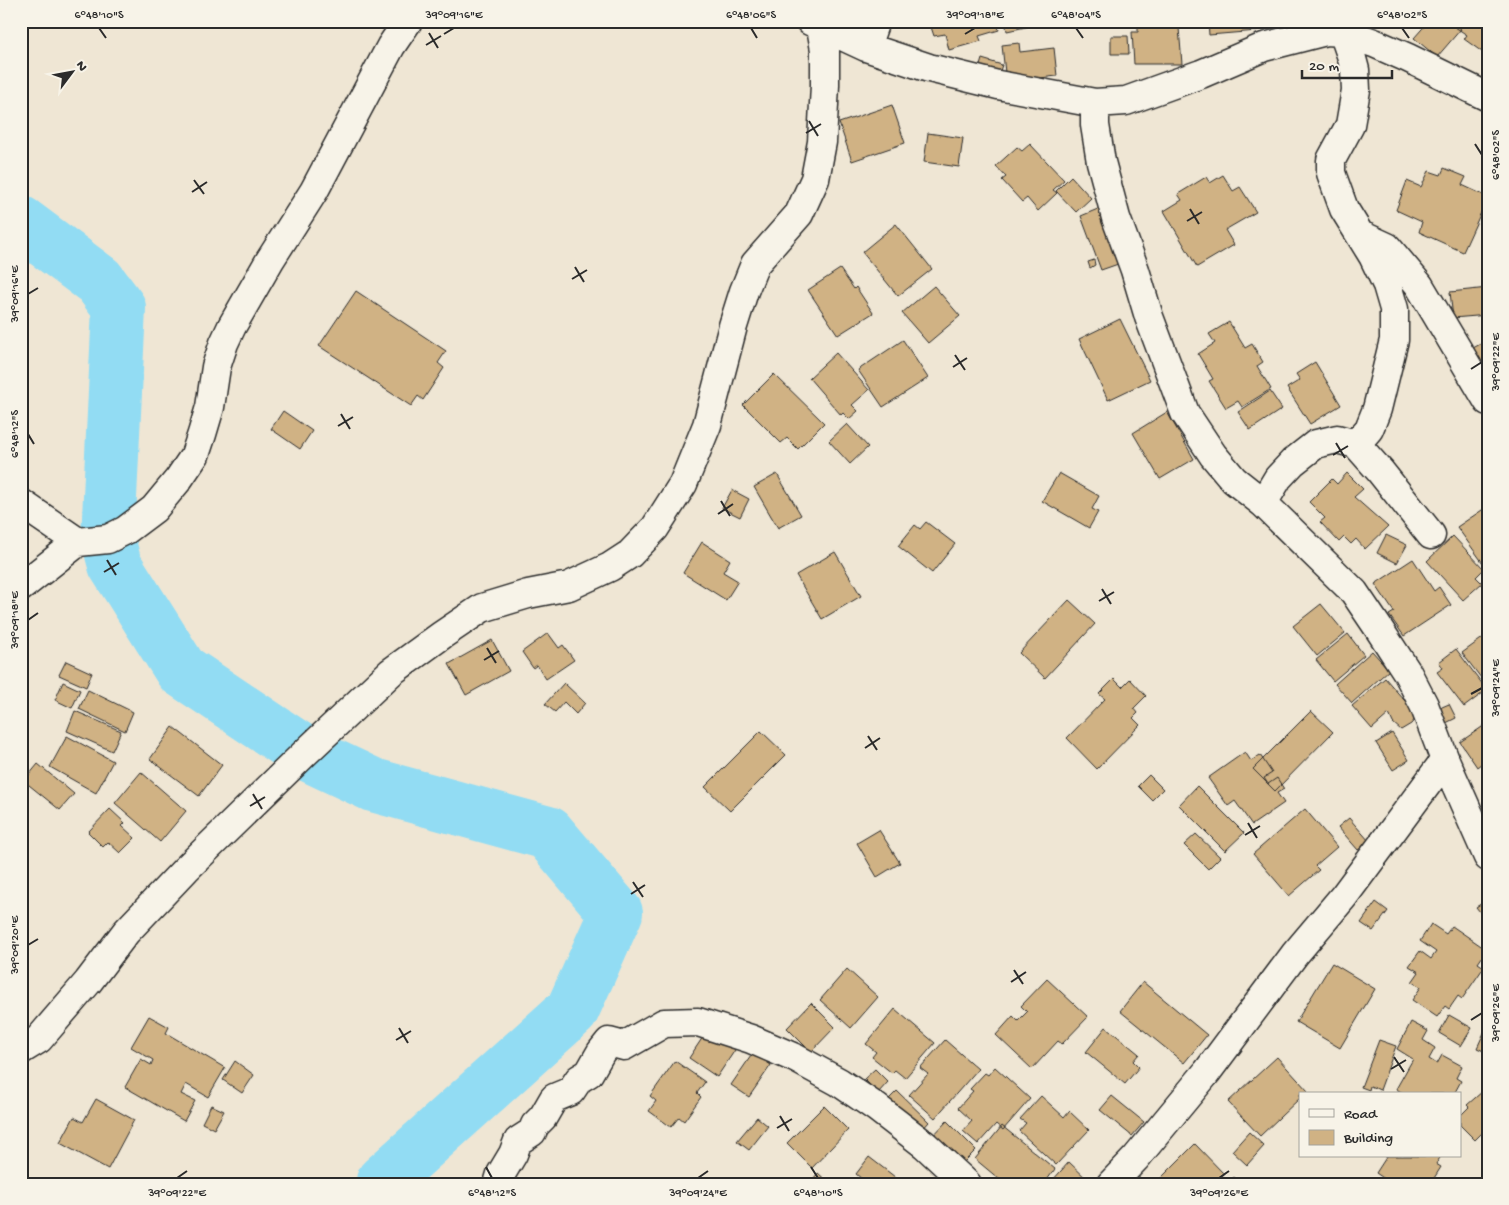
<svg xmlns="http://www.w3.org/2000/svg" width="1509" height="1205" viewBox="0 0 1509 1205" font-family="'Gochi Hand',sans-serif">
<rect width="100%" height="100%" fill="#efe6d4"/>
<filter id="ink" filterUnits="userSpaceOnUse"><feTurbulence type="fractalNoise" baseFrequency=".02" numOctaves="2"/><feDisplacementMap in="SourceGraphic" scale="10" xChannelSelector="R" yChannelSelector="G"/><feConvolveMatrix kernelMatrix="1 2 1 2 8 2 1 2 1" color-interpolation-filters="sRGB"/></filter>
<g filter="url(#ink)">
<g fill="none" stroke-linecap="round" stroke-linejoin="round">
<path stroke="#92dcf3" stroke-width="54" d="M21 223 99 281 119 308 108 539 115 565 181 670 305 753 373 785 548 833 616 913 572 1011 383 1181V1184"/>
</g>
<path fill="#d0b284" stroke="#2b2b2b" d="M929 21H996L999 30 979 36 981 41 949 50 945 34 934 36Z
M1005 21H1049V22L1007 31Z
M1054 21H1082V25H1054Z
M1138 21H1186L1187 28H1179L1182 64H1134L1132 32H1138Z
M1208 21H1256L1257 31 1209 35Z
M1429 21H1452L1461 29 1437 57 1414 38Z
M1459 21H1488V50L1485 54 1464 39 1467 35 1455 27Z
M1111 36H1128L1129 54H1111Z
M1019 43 1020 52 1054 48 1057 76 1006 82 1002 45Z
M982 59 1002 65 995 85 976 79Z
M892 105 905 143 852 161 839 123Z
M928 133 963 138 959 167 924 162Z
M1030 144 1064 180 1053 190 1057 193 1038 211 1027 198 1022 202 1002 180 1006 177 996 166 1017 147 1022 151Z
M1444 168 1466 177 1462 185 1488 197 1463 252 1419 232 1422 222 1396 210 1407 181 1421 187 1429 171 1441 175Z
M1223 175 1233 191 1240 187 1256 212 1225 230 1234 245 1197 267 1164 211 1182 200 1178 194 1206 177 1210 183Z
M1071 176 1091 198 1076 212 1056 191Z
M1105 206 1121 263 1101 270 1081 216Z
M896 224 932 269 898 296 862 252Z
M1094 260 1095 265 1090 268 1088 262Z
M840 269 854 289 856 287 873 313 838 335 808 290Z
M934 286 960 316 928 343 902 313Z
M1488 288V315L1453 318 1450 292Z
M356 291 446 351 438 363 444 368 423 400 418 396 411 406 319 346Z
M1120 319 1150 380 1108 400 1079 339Z
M1229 322 1245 348 1252 344 1263 362 1257 366 1271 389 1242 407 1238 401 1226 408 1209 381 1213 379 1198 354 1215 343 1209 334Z
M903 340 928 378 883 407 858 370Z
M1488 340V377L1473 348Z
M836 353 869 390 852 405 858 411 849 419 843 413 841 415 809 378Z
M1315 362 1341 405 1310 424 1287 388 1300 380 1296 374Z
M774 374 824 423 798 449 787 438 781 443 743 405Z
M1270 391 1282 409 1250 430 1238 412Z
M283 411 312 431 300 449 271 429Z
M1167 412 1194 459 1160 479 1133 433Z
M847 424 868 447 850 464 829 441Z
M1059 473 1099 496 1092 509 1098 512 1089 528 1042 501Z
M1347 473 1363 489 1354 497 1388 527 1365 549 1356 539 1351 544 1344 537 1339 542 1320 522 1325 518 1309 502 1332 479 1337 484Z
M777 474 801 515 778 528 754 487Z
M732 490 749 499 740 517 722 508Z
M1488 506V570L1457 527Z
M926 522 955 544 932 573 898 546 915 525 920 529Z
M1386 535 1407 545 1397 563 1377 553Z
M1453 536 1484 569 1476 577 1482 583 1463 600 1427 561Z
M702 542 730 560 723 572 738 581 726 600 683 573Z
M835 552 861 596 822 619 796 575Z
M1413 559 1434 591 1439 587 1451 605 1404 636 1389 615 1394 612 1375 584Z
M1069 600 1095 624 1045 678 1019 653Z
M1321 604 1345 633 1317 656 1293 626Z
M548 633 559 648 563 645 574 660 546 679 537 665 533 668 522 652Z
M1348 634 1364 655 1333 681 1316 660Z
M1484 637 1488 642V687L1462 653Z
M492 640 509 671 466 695 449 664Z
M1456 649 1487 690 1464 707 1437 672 1443 668 1439 662Z
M1372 651 1389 670 1352 703 1335 684Z
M66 661 92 673 86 687 59 675Z
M1385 678 1404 700 1411 705 1417 717 1411 724 1401 730 1393 723 1389 714 1372 729 1352 706Z
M1114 679 1122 687 1130 679 1146 696 1134 708 1138 713 1133 718 1140 725 1097 769 1067 738 1105 699 1099 694Z
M63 682 80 690 72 708 55 700Z
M564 683 585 703 576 714 564 702 555 712 545 704Z
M88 690 133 712 125 731 79 709Z
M1449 704 1456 718 1442 725 1435 710Z
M75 711 121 731 112 751 67 731Z
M1311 711 1333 732 1275 791 1253 769Z
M1488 723V760L1487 759 1477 767 1460 742Z
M173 727 222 765 199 796 150 759Z
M761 731 786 755 730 811 705 787Z
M1392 733 1409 760 1393 770 1376 743Z
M67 736 113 761 96 793 50 767Z
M1245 752 1251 761 1260 755 1272 773 1264 778 1268 784 1277 778 1284 789 1277 793 1284 803 1252 825 1235 801 1228 806 1208 778Z
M38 764 74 794 60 810 24 781Z
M141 772 186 811 160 842 115 803Z
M1149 775 1163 789 1152 800 1138 786Z
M1197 786 1244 833 1225 851 1179 805Z
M110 809 125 823 122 826 135 838 120 853 108 842 103 847 88 832Z
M1305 809 1337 847 1315 866 1319 870 1289 896 1253 854Z
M1349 818 1369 841 1358 850 1338 827Z
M879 830 900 863 877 877 857 843Z
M1196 834 1220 857 1208 869 1184 845Z
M1376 902 1388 911 1373 931 1361 923Z
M1484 902 1488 908V914L1484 917 1476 907Z
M1431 924 1446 934 1452 926 1487 950 1478 963 1484 967 1462 999 1458 996 1449 1009 1445 1006 1437 1017 1412 1000 1421 987 1412 982 1419 972 1409 966 1420 951 1431 959 1436 952 1420 941Z
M1332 963 1375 989 1340 1048 1296 1022Z
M847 969 878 997 851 1028 820 1000Z
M1047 979 1088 1017 1062 1044 1058 1041 1032 1069 996 1035 1013 1016 1018 1021 1027 1012 1021 1006Z
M1143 982 1207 1035 1184 1063 1120 1011Z
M811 1003 835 1027 811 1052 787 1028Z
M895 1009 935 1043 905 1078 895 1070 892 1073 872 1057 876 1052 866 1044Z
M1449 1015 1472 1028 1461 1046 1439 1033Z
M149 1016 169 1027 166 1033 225 1068 208 1097 186 1084 181 1094 195 1101 184 1121 125 1087 141 1059 151 1065 153 1060 131 1047Z
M1411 1022 1428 1031 1423 1040 1435 1048 1429 1059 1437 1064 1442 1055 1462 1066 1456 1078 1461 1081 1454 1094H1405L1396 1089 1413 1059 1397 1049Z
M1488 1024V1053L1477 1048Z
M1106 1027 1139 1054 1133 1061 1139 1067 1125 1084 1086 1052Z
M709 1028 737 1047 717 1077 689 1058Z
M945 1040 978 1069 935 1118 909 1095 928 1074 920 1068Z
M1379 1040 1396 1046 1380 1090 1370 1086 1369 1090 1361 1087Z
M753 1053 771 1065 749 1097 731 1085Z
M1277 1057 1308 1091 1305 1094H1300V1098L1260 1136 1228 1102Z
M235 1061 254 1075 242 1093 223 1080Z
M675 1061 705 1082 697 1093 701 1097 684 1121 679 1117 671 1127 649 1111 656 1101 650 1096Z
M995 1067 1030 1099 1003 1130 996 1124 978 1144 963 1131 972 1121 958 1108 973 1091 970 1089 985 1073 988 1075Z
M875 1069 888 1082 878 1093 864 1079Z
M897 1091 929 1122 921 1131 889 1099Z
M1483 1091 1488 1096V1138L1483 1132 1475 1140 1460 1125V1116L1469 1107 1467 1105Z
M1041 1096 1064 1117 1069 1111 1089 1130 1056 1165 1019 1131 1026 1123 1020 1119Z
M1112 1096 1144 1122 1132 1136 1100 1110Z
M96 1099 134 1120 108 1169 60 1143 74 1117 83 1122Z
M211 1105 224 1111 214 1129 202 1123Z
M824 1106 848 1130 812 1168 787 1143Z
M757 1117 768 1126 749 1150 737 1141Z
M947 1121 976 1150 957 1169 929 1140Z
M1002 1126 1055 1169 1044 1184H1005L975 1159Z
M1249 1132 1264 1146 1247 1165 1232 1151Z
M1195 1144 1224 1174 1215 1184H1155Z
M1387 1156H1441L1436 1164 1441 1167 1431 1183 1422 1177 1418 1184H1392L1376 1173Z
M869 1157 895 1177 890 1184H868L856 1174Z
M1069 1162 1089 1181 1086 1184H1055L1052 1181Z
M818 1173 830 1184H809Z
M1234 1177 1241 1184H1227Z"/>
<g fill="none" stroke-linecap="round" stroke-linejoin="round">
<g stroke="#2b2b2b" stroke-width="31">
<path id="minor" d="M810 21 866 47 929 68 998 85 1095 103 1126 101 1201 74 1264 47 1326 31 1343 32 1374 43 1408 58 1488 97
M1349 21 1343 32 1351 55 1355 70 1356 90 1350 125 1331 160V173L1344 209 1373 256 1387 285 1394 309V340L1377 409 1369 429 1356 444
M866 47 875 21
M1095 103V125L1101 162 1116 218 1135 270 1149 317 1185 413 1213 455 1234 480 1263 503 1354 592 1379 629 1407 672 1424 705 1445 760 1488 857
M1361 235 1387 247 1419 285 1488 401
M21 503 78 542 108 539 126 530 154 509 178 480 195 455 202 434 210 407 216 367 224 343 232 326 270 260 314 191 391 46 408 21
M1263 503 1278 478 1293 462 1316 444 1337 439 1356 444 1380 471 1431 535
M21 587 78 542
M21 1050 39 1039 88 982 126 932 186 869 305 753 391 672 442 635 482 608 528 594 569 586 610 567 630 554 655 528 683 484 707 425 733 326 744 291 755 264 799 214 815 179 822 142 825 85V50L821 27
M498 1184 501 1174 513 1154 518 1141 532 1132 535 1125 543 1117 554 1098 571 1091 579 1079 589 1073 601 1052 609 1042 624 1046 664 1023 698 1022 751 1039 795 1058 839 1082 877 1108 925 1145 967 1184
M1111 1184 1136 1158 1207 1072 1295 954 1344 896 1445 760"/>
</g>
<use href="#minor" stroke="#f7f3e8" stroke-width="28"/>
</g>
</g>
<path fill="none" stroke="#2b2b2b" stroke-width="2" d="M99 28 106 38M751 28 757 38M1076 28 1083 38M1402 28 1409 38M429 33 438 48M444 34 454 28M965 34 975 28M426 45 441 36M809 121 818 136M806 133 821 124M1475 144 1482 155M194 180 204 194M192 192 207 182M1190 209 1199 224M1187 221 1202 212M575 267 584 282M572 279 587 270M28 294 38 288M955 355 965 370M953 367 967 358M1471 369 1482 362M341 414 350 429M338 426 353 417M28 434 34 444M1336 443 1345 458M1333 455 1348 446M721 501 730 516M718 514 733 504M107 560 116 575M104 572 119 563M1102 589 1111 604M1099 601 1114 592M28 620 38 613M487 648 496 663M484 660 499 651M1471 694 1482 688M868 736 877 750M865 748 880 738M253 794 262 809M250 806 265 797M1248 823 1257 838M1245 835 1260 826M633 882 643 897M631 894 645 885M28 945 38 939M1014 970 1023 984M1011 982 1026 972M1471 1020 1482 1013M399 1028 408 1043M396 1040 411 1031M1394 1057 1404 1072M1391 1069 1406 1060M780 1116 789 1131M777 1128 792 1119M486 1167 492 1178M811 1167 818 1178M177 1178 187 1171M698 1178 708 1171M1219 1178 1229 1171"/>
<rect width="1509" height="1205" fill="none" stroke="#f7f3e8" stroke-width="55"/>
<rect x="1299" y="1092" width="162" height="65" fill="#f7f3e8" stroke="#a5a39c"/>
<rect x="1309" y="1109" width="25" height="8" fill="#f7f3e8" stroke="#a5a39c"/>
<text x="1344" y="1118" font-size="15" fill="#2b2b2b">Road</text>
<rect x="1309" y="1130" width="25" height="15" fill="#d0b284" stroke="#a5a39c"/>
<text x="1344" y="1142" font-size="15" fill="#2b2b2b">Building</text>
<g transform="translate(72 72) rotate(58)" stroke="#f7f3e8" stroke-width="4" paint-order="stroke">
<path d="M0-4L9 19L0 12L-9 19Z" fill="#2b2b2b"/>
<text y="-8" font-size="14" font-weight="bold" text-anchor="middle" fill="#2b2b2b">N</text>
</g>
<path d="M1302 70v8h90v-8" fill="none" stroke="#2b2b2b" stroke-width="2.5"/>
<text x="1309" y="70" font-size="15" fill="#2b2b2b" stroke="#f7f3e8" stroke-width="4" paint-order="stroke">20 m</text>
<rect x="28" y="28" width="1454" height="1150" fill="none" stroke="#2b2b2b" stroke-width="2"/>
<g font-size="12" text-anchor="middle" fill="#2b2b2b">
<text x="99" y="18">6°48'10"S</text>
<text x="454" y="18">39°09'16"E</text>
<text x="751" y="18">6°48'06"S</text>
<text x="975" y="18">39°09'18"E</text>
<text x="1076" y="18">6°48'04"S</text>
<text x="1402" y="18">6°48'02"S</text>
<text transform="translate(1495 155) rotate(-90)" y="4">6°48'02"S</text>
<text transform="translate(14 294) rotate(-90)" y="4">39°09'16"E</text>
<text transform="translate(1495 362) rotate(-90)" y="4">39°09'22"E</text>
<text transform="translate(14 434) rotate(-90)" y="4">6°48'12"S</text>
<text transform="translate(14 620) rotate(-90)" y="4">39°09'18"E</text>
<text transform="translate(1495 688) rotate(-90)" y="4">39°09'24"E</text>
<text transform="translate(14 945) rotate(-90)" y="4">39°09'20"E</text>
<text transform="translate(1495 1013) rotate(-90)" y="4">39°09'26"E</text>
<text x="177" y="1196">39°09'22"E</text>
<text x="492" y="1196">6°48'12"S</text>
<text x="698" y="1196">39°09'24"E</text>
<text x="818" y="1196">6°48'10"S</text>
<text x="1219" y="1196">39°09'26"E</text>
</g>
</svg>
